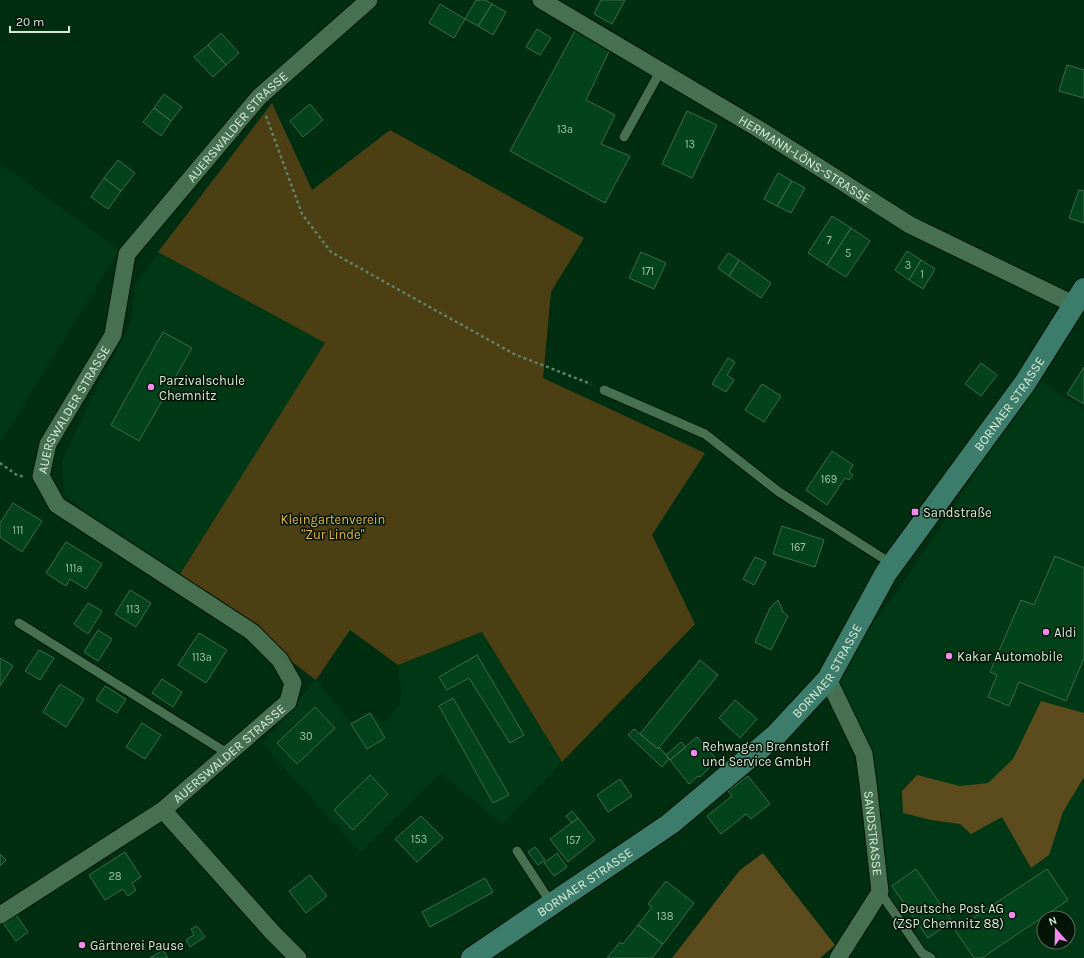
<svg xmlns="http://www.w3.org/2000/svg" width="1084" height="958" viewBox="0 0 1084 958" font-family="Karla,sans-serif">
<rect width="100%" height="100%" fill="#012e11"/>
<path fill="#003714" fill-rule="evenodd" d="M0 166 15 174 119 250 0 443Z
M158 252 326 343 175 582 65 496 62 461 105 371 131 323 135 285Z
M1034 377 1084 410V958H930L913 930 888 897 875 765 836 674 903 583 956 503ZM1044 918H1068V942H1044Z
M482 632 562 762 502 824 441 773 360 852 262 743 316 680 351 723 370 713 384 724 399 705 401 691 398 665Z"/>
<path fill="#4d3f14" d="M272 103 312 190 390 130 584 238 551 292 543 378 705 453 652 535 695 624 562 762 482 632 398 665 350 630 316 680 252 632 175 582 325 343 158 252Z"/>
<path fill="#5c4b1c" d="M1041 701 1084 713V777L1063 812 1049 855 1031 868 1002 817 971 834 960 824 931 820 903 813 902 791 917 775 960 786 988 783 1013 759Z
M763 853 835 945 820 958H672L740 870Z"/>
<path fill="#02431b" stroke="#3f6948" d="M476 0H485L492 4 478 26 465 19Z
M601 0H625L612 24 594 14Z
M440 4 465 19 454 38 429 23Z
M492 4 506 12 493 35 478 26Z
M537 29 551 38 540 55 526 47Z
M576 29 611 47 586 100 615 115 601 144 630 156 605 203 510 151Z
M221 33 239 53 226 65 208 45Z
M208 45 226 65 213 77 194 57Z
M1067 65 1084 70V98L1059 91Z
M164 94 182 107 171 121 154 108Z
M310 104 323 120 303 137 290 121Z
M154 108 171 121 161 136 143 122Z
M687 111 717 125 692 178 662 164Z
M118 160 135 173 121 191 104 178Z
M778 173 792 181 777 206 764 199Z
M104 178 121 191 108 209 91 197Z
M792 181 805 188 791 213 777 206Z
M1079 190 1084 191V223L1069 218Z
M832 216 851 228 827 265 808 253Z
M851 228 870 241 846 277 827 265Z
M907 251 921 260 909 280 895 270Z
M641 252 666 263 654 289 629 278Z
M728 253 739 260 729 276 718 268Z
M739 260 771 283 761 298 729 276Z
M921 260 935 269 923 289 909 280Z
M163 332 192 348 139 441 111 425Z
M728 358 735 362 727 375 734 380 726 392 712 384Z
M981 363 997 375 981 396 965 384Z
M1084 367V404L1067 394Z
M762 384 781 396 764 422 745 410Z
M832 451 853 465 849 472 853 475 849 480 845 478 827 505 806 490Z
M13 503 42 521 22 552 0 537V523Z
M782 526 824 540 815 567 773 554Z
M66 542 102 564 86 589 70 579 66 586 46 573Z
M1055 556 1084 568V658L1066 701 1019 682 1009 706 988 697 997 675 990 672 1021 600 1034 605Z
M755 557 766 562 754 585 743 579Z
M130 590 151 603 136 627 115 614Z
M778 600 783 612 788 616 771 650 755 642 770 608Z
M88 603 102 611 88 634 74 624Z
M98 630 112 639 98 661 84 652Z
M199 633 227 650 206 683 178 665Z
M39 650 54 658 40 680 25 671Z
M477 655 524 735 510 743 469 678 447 690 439 677Z
M0 658 13 666 0 686Z
M700 660 718 675 658 749 640 734Z
M162 679 182 692 173 707 152 693Z
M60 684 84 699 66 727 43 712Z
M105 686 126 699 117 713 96 700Z
M453 698 509 795 493 803 439 706Z
M735 700 757 719 740 738 719 718Z
M315 707 335 728 297 764 277 743Z
M370 713 385 738 367 749 351 724Z
M142 723 161 735 145 759 126 747Z
M634 729 658 749 659 747 666 755 669 759 662 767 628 735Z
M697 737 717 760 700 777 698 776 689 784 670 760Z
M681 742 686 747 670 760 666 755Z
M370 775 388 794 353 830 334 810Z
M748 776 770 804 751 819 746 814 721 834 707 816 732 796 728 791Z
M620 779 632 796 608 812 597 795Z
M572 811 578 818 572 823 566 816Z
M421 816 443 838 417 862 395 839Z
M578 818 595 840 568 862 550 839Z
M535 847 545 860 538 865 528 852Z
M125 852 141 877 132 883 136 890 128 896 123 889 105 900 89 875Z
M557 853 567 867 554 876 544 863Z
M0 854 6 860 0 866Z
M916 869 952 921 928 938 892 886Z
M1047 869 1068 900 982 958H974L955 930Z
M310 875 327 896 306 913 289 891Z
M485 878 493 892 430 927 422 912Z
M666 881 694 903 663 944 638 925 652 907 648 904Z
M16 915 28 932 16 941 4 924Z
M638 925 663 944 652 958H607L620 942 623 944Z
M197 926 205 937 190 947 186 940 194 935 191 929Z
M163 950 168 958H150Z"/>
<g fill="none" stroke-linecap="round" stroke-linejoin="round">
<g stroke="#011305" stroke-width="11">
<path id="service" d="M624 137 661 70
M604 390 705 434 779 492 892 564
M19 623 227 753
M517 851 551 903
M880 892 922 953 931 958"/>
</g>
<g stroke="#011305" stroke-width="19">
<g id="minor">
<path id="s1" d="M541 0 757 128 910 225 1075 305"/>
<path id="s2" d="M828 679 864 754 868 783 880 892 838 958"/>
<path d="M163 810 272 932 298 958"/>
<path id="s3" d="M0 915 163 810 288 702 293 683 280 660 252 632 57 505 41 476 48 444 113 335 127 254 259 97 369 0"/>
</g>
</g>
<g stroke="#011305" stroke-width="24">
<g id="secondary">
<path id="s4" d="M472 958 670 824 776 735 828 679 886 573 1025 383 1084 289"/>
</g>
</g>
<path stroke="#5f8269" stroke-width="2.5" stroke-dasharray="3 3" stroke-linecap="butt" d="M266 116 302 214 331 252 514 354 591 384
M0 463 18 476H23"/>
<use href="#service" stroke="#46704f" stroke-width="9"/>
<use href="#minor" stroke="#46704f" stroke-width="17"/>
<use href="#secondary" stroke="#3b7c6a" stroke-width="22"/>
</g>
<g fill="#f689ed" stroke="#031306" stroke-width="1.5">
<circle cx="151" cy="387" r="4"/>
<rect x="911" y="508" width="8" height="8" rx="2"/>
<circle cx="1046" cy="632" r="4"/>
<circle cx="949" cy="656" r="4"/>
<circle cx="694" cy="753" r="4"/>
<circle cx="1012" cy="915" r="4"/>
<circle cx="82" cy="945" r="4"/>
</g>
<g text-anchor="middle" stroke-width="3" stroke-linejoin="round" paint-order="stroke">
<g font-size="11" fill="#a0c1a9">
<text x="565" y="133">13a</text>
<text x="690" y="148">13</text>
<text x="829" y="244">7</text>
<text x="848" y="257">5</text>
<text x="908" y="269">3</text>
<text x="648" y="275">171</text>
<text x="922" y="278">1</text>
<text x="829" y="483">169</text>
<text x="18" y="534">111</text>
<text x="798" y="551">167</text>
<text x="74" y="572">111a</text>
<text x="133" y="613">113</text>
<text x="202" y="661">113a</text>
<text x="306" y="740">30</text>
<text x="419" y="843">153</text>
<text x="573" y="844">157</text>
<text x="115" y="880">28</text>
<text x="665" y="920">138</text>
</g>
<g font-size="13" fill="#d4ebd8" stroke="#031306">
<text dy="5" stroke="none"><textPath href="#s3" startOffset="1121">AUERSWALDER STRASSE</textPath></text>
<text dy="5" stroke="none"><textPath href="#s1" startOffset="308">HERMANN-LÖNS-STRASSE</textPath></text>
<text dy="5" stroke="none"><textPath href="#s4" startOffset="784">BORNAER STRASSE</textPath></text>
<text dy="5" stroke="none"><textPath href="#s3" startOffset="785">AUERSWALDER STRASSE</textPath></text>
<text dy="5" stroke="none"><textPath href="#s4" startOffset="460">BORNAER STRASSE</textPath></text>
<text dy="5" stroke="none"><textPath href="#s3" startOffset="281">AUERSWALDER STRASSE</textPath></text>
<text dy="5" stroke="none"><textPath href="#s2" startOffset="163">SANDSTRASSE</textPath></text>
<text dy="5" stroke="none"><textPath href="#s4" startOffset="136">BORNAER STRASSE</textPath></text>
</g>
<g font-size="13" fill="#d4ebd8" stroke="#031306" text-anchor="start">
<text x="159" y="385">Parzivalschule<tspan x="159" dy="15">Chemnitz</tspan></text>
<text x="923" y="517">Sandstraße</text>
<text x="1054" y="637">Aldi</text>
<text x="957" y="661">Kakar Automobile</text>
<text x="702" y="751">Rehwagen Brennstoff<tspan x="702" dy="15">und Service GmbH</tspan></text>
<text x="1004" y="913" text-anchor="end">Deutsche Post AG<tspan x="1004" dy="15">(ZSP Chemnitz 88)</tspan></text>
<text x="90" y="950">Gärtnerei Pause</text>
</g>
<g font-size="13" fill="#e6bd43" stroke="#031306">
<text x="333" y="524">Kleingartenverein<tspan x="333" dy="15">"Zur Linde"</tspan></text>
</g>
</g>
<g transform="translate(1056 930) rotate(340)"><circle r="19" fill="#031306" stroke="#57695a"/>
<path d="M0-3L7 15L0 10L-7 15Z" fill="#f689ed"/>
<text y="-6" font-size="11" font-weight="bold" text-anchor="middle" fill="#d4ebd8">N</text>
</g>
<path d="M10 26v6h59v-6" fill="none" stroke="#d4ebd8" stroke-width="2"/>
<text x="16" y="26" font-size="12" fill="#d4ebd8" stroke="#031306" stroke-width="3" paint-order="stroke">20 m</text>
</svg>
